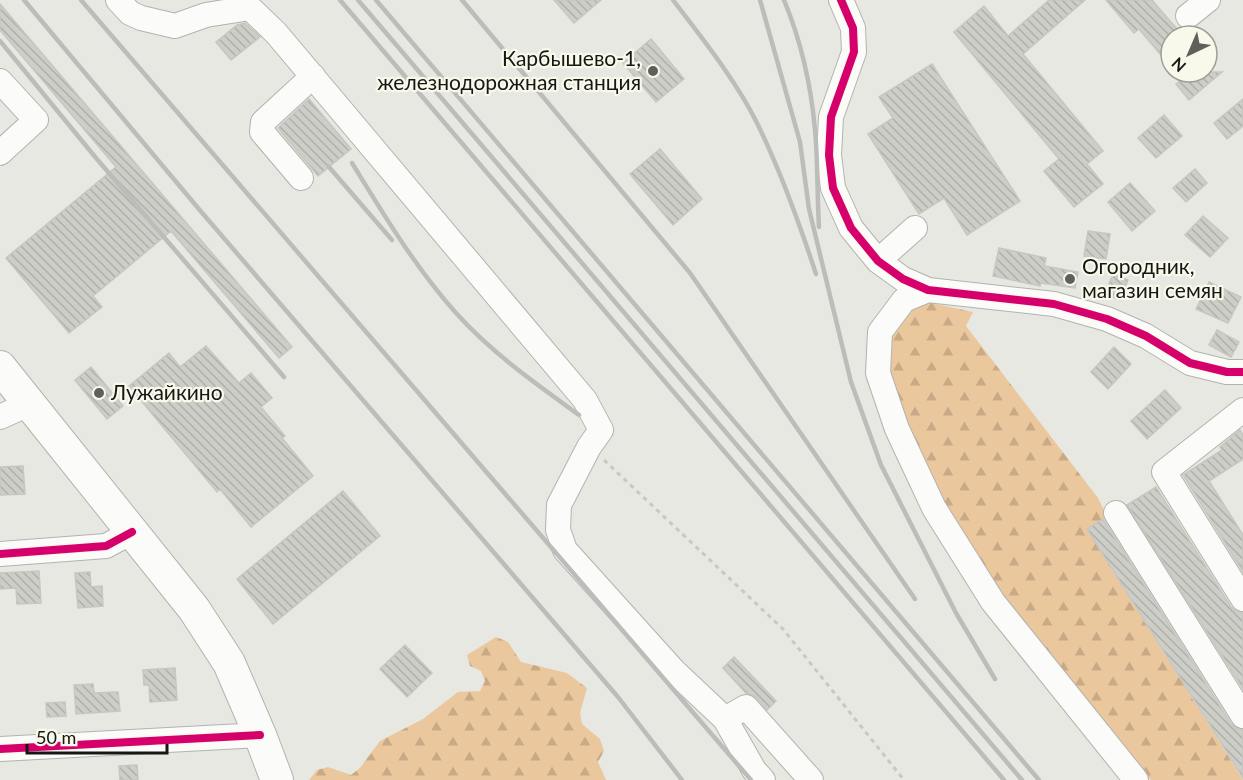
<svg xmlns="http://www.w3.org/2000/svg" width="1243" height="780" viewBox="0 0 1243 780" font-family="Lato,sans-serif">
<defs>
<pattern id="forest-firs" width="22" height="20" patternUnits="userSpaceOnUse" patternTransform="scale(1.5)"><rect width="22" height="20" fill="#ebc79e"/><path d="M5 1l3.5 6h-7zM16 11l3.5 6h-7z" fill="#c9aa87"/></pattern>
<pattern id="building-back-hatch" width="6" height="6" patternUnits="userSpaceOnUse" patternTransform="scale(1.5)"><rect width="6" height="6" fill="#cecec8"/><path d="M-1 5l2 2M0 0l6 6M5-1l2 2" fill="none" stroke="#b0b0ab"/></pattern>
</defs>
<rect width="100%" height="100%" fill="#e7e8e1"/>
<path fill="url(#forest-firs)" d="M922 301 973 312 966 326 1098 498 1107 516 1087 529 1243 780H1151L1024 630 963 547 899 428 883 334 902 310Z
M496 637 508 642 521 662 567 673 587 688 580 713 582 724 600 739 604 751 598 762 606 780H309L317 770 328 767 351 775 360 768 380 741 423 719 458 692 480 691 485 681 481 671 470 666 467 655Z"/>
<path fill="url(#building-back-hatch)" stroke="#c7c6c1" stroke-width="1.5" d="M554 0H601L574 23Z
M1049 0H1085L1023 54 1103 151 1087 164 1103 184 1074 207 1044 171 1059 159 954 32 984 6 1008 36Z
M1106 0H1152L1183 36H1171V67L1139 29 1134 33Z
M0 4 292 347 279 358 171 231 93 296 102 307 69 333 6 258 116 167 0 30Z
M245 23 260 37 231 60 216 42 237 25Z
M651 39 684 79 656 102 623 63Z
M932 64 1020 201 967 235 944 198 919 214 868 134 893 118 879 97Z
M1191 72H1222L1189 100 1176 84Z
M309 99 351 149 318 176 278 128Z
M1243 99V126L1227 139 1214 123Z
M1164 115 1182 136 1156 158 1138 138Z
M660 149 702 199 673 225 630 174Z
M1195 169 1207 183 1186 202 1173 188Z
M1130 183 1155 211 1132 231 1108 202Z
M1203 216 1228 238 1210 257 1185 235Z
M1088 231 1110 234 1106 259 1084 256Z
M999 248 1046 258 1044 266 1078 272 1075 288 1041 283 1040 286 993 276Z
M1113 274 1128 280 1120 300 1105 294Z
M1209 282 1241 297 1228 323 1196 309Z
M1217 330 1239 342 1231 357 1209 345Z
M206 346 239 383 251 373 272 398 261 407 285 436 282 438 313 476 251 527 220 489 217 492 129 386 169 353 180 367Z
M1114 347 1131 364 1108 389 1091 372Z
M91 367 123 406 107 419 75 380Z
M1165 390 1181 408 1147 439 1131 421Z
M1240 430 1243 435V459L1209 481 1243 535V572L1183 475 1222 450 1220 447Z
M23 466 25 494 0 495V467Z
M1156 487 1231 607 1236 611 1243 613V689L1127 505Z
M343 491 380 536 273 624 237 579Z
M1103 519 1231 724 1236 728 1243 730V778L1087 529Z
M39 571 41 603 17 604 16 588 0 589V573Z
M90 572 91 587 102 586 103 606 78 608 75 573Z
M405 645 432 673 407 697 380 669Z
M734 657 776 701 767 710 756 697 746 693 723 668Z
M175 668 177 700 150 702 149 685H144L143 670Z
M93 684 94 693 118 692 120 711 76 714 74 685Z
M65 702 66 716 47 717 46 703Z
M137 765 138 780H120L119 766Z"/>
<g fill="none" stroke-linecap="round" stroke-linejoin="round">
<g stroke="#b3b3ae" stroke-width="26">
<path id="minor" d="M118 0 130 13 141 18 175 26 206 15 250 8 276 33 585 400 601 430 589 447 559 505 558 530 565 550 674 671 725 719 754 770 763 780
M841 0 853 28 854 52 831 117 829 155 833 188 851 228 878 261 903 279 928 290 1054 304 1107 319 1146 336 1190 363 1227 372H1243
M1188 16 1208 0
M0 81 36 120 0 153
M301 178 262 132 263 122 313 76
M878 261 915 228
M928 290 904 300 880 332 878 373 897 429 934 508 993 602 1136 780
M1243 410 1164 472 1243 599
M0 417 31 403
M1116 513 1243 716
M0 554 106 546 132 532
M725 719 746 707 811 780
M0 749 260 735"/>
</g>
<g stroke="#b3b3ae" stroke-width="34">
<path id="major" d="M0 367 194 609 229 663 260 735 277 780"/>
</g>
<path stroke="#c8c8c5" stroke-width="3" stroke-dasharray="4.5 4.5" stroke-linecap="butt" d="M604 460 783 629 904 780"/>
<use href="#minor" stroke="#fbfcfa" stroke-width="24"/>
<use href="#major" stroke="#fbfcfa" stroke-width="32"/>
<path stroke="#bcbcbb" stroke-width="4.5" d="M24 0 198 208 618 697 682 780
M81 0 751 780
M340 0 1004 780
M358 0 1022 780
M376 0 1039 780
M462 0 690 273 915 599
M673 0C701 37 735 79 756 121 780 169 799 222 816 274
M760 0 800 142 809 209 851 382 881 465 956 613 995 679
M784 0C801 41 811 85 815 130 818 162 817 194 819 227
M0 41 96 158 284 377
M352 163C384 215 415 267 456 313 492 353 536 384 579 415
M329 167 392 240"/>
<g stroke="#f8f8eb" stroke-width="11">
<path id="cycleway" d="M841 0 853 28 854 52 831 117 829 155 833 188 851 228 878 261 903 279 928 290 1054 304 1107 319 1146 336 1190 363 1227 372H1243
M0 554 106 546 132 532
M0 749 260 735"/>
</g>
<use href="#cycleway" stroke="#d6006c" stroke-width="8"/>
</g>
<g fill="#5f605a" stroke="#f8f8eb" stroke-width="2">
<circle cx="653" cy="71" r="6"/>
<circle cx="1070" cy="279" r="6"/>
<circle cx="99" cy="393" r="6"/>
</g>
<g text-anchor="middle" stroke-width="4.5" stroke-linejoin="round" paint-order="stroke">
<g font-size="21" fill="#161612" stroke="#f8f8eb" text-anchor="start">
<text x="641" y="66" text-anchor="end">Карбышево-1,<tspan x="641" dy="24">железнодорожная станция</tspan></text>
<text x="1082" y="274">Огородник,<tspan x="1082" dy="24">магазин семян</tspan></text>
<text x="111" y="400">Лужайкино</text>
</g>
</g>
<g transform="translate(1189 54) rotate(224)"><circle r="28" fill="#f8f8eb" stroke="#9e9e94" stroke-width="1.5"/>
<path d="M0-4.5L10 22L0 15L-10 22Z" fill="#5f605a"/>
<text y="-9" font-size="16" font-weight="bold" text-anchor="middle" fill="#161612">N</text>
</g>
<path d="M27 744v9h140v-9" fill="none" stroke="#161612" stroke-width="3"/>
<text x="36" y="744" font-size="18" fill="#161612" stroke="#f8f8eb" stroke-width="4.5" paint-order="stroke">50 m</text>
</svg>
